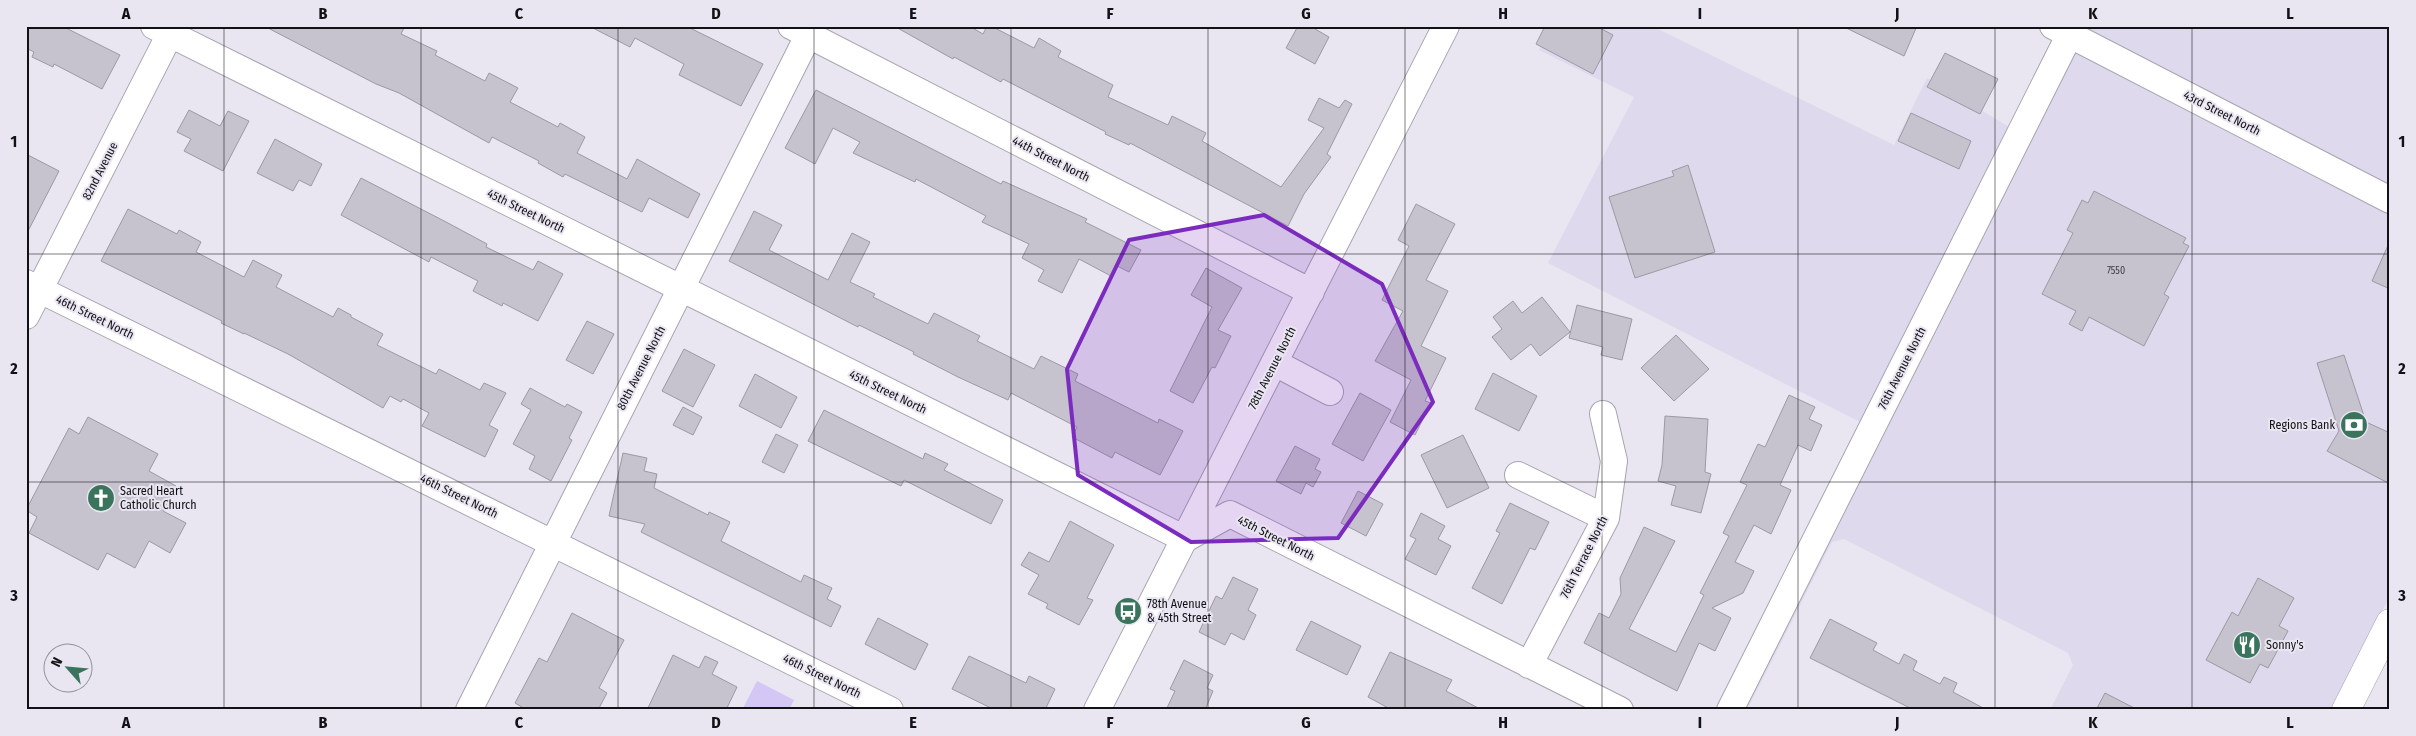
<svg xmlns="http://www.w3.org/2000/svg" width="2416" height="736" viewBox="0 0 2416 736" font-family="'Fira Sans Condensed',sans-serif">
<rect width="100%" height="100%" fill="#e9e6f2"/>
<path fill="#ded9ec" d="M1550 26H1652L1894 145 1927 78 2011 128 1862 423 1548 263 1634 97 1539 50Z
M2087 26H2390V189L2084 31Z
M2075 48 2390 211V596L2340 694 2337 695 2338 700 2333 710H2050L2073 665 2068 653 1844 539 1832 542 1747 710H1742Z"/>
<path fill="#d4c6f5" d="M757 681 794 700 789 710H742Z"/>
<path fill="#c6c3ce" stroke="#9c99a4" d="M26 26H62L120 55 102 89 54 64 53 67 32 57 34 52 26 48Z
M264 26H405L401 34 437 51 435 55 485 81 489 73 518 88 510 102 558 127 560 123 585 137 577 153 627 179 637 159 700 194 688 218 649 198 642 212 565 174 563 177 538 163 539 161 492 137 489 143 399 93 376 84Z
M589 26H686L763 64 741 106 679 75 684 64 635 38 630 47Z
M894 26H969L983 34 987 26H991L1034 48 1039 38 1061 51 1058 57 1113 85 1108 97 1168 125 1172 116 1206 133 1202 141 1281 187 1324 128 1308 120 1319 98 1339 108 1345 100 1352 104 1327 154 1331 157 1304 194 1288 226 1130 143 1129 145 1105 134 1106 132 1003 79 1001 82 954 57 953 59Z
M1298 26H1310L1329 37 1315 64 1286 48Z
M1545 26H1596L1613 35 1593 74 1536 44Z
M1842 26H1917L1904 56Z
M1945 53 1998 79 1980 114 1927 87Z
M816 90 1001 184 1003 181 1087 219 1085 222 1141 250 1129 272 1117 266 1111 276 1079 259 1062 293 1038 281 1044 270 1022 258 1029 244 982 222 986 216 916 179 915 182 853 153 860 142 833 128 815 164 785 148Z
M189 110 220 126 228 111 249 121 223 171 184 151 191 139 177 132Z
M1911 113 1971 141 1959 169 1898 141Z
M275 139 322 164 311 186 299 180 293 191 257 173Z
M26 154 59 171 26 235Z
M1688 165 1715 252 1635 278 1609 197 1674 176 1672 171Z
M361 178 448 223 487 244 486 247 533 270 538 261 563 274 538 321 503 303 502 306 473 291 478 281 431 257 429 262 341 215Z
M2094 191 2186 238 2183 243 2189 246 2164 294 2169 297 2144 346 2089 317 2082 331 2069 324 2076 311 2042 294 2073 233 2067 230 2082 200 2088 203Z
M1416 204 1455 224 1426 280 1448 291 1421 346 1446 358 1425 401 1431 403 1415 435 1390 422 1411 380 1375 361 1403 311 1382 300 1409 246 1398 240Z
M128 209 177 234 179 230 201 242 196 252 244 277 253 260 282 275 276 287 333 317 338 308 351 315V317L383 334 377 345 436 374 439 369 480 390 484 383 506 393 489 425 498 430 485 457 422 426 429 413 403 399 401 402 390 396 383 408 288 354 244 333V334L221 323 222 321 101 261Z
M754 211 782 225 769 250 828 280 852 233 870 242 850 282 875 294 873 297 928 324 934 313 980 336 977 341 1034 369 1041 356 1078 374 1075 381 1158 423 1159 419 1183 431 1160 475 1115 452 1112 458 1072 437 1077 427 1011 393 1008 400 958 377 913 354 914 352 859 325 858 327 729 261Z
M2390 241V289L2372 281Z
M1206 268 1242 288 1218 330 1231 336 1215 368 1212 367 1193 403 1170 391 1212 307 1191 295Z
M1542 297 1570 332 1540 356 1531 344 1511 360 1492 337 1502 329 1493 317 1513 301 1522 313Z
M1577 305 1632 319 1622 360 1601 355 1603 347 1569 338Z
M587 321 614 334 593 374 566 360Z
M1676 335 1709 369 1674 401 1641 368Z
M684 349 715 365 693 407 662 391Z
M2344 355 2366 422 2390 433V484L2327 451 2339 431 2317 363Z
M1493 373 1537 396 1519 431 1475 409Z
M755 374 797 397 781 428 739 406Z
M530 388 565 407 567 404 582 412 569 438 572 440 551 481 529 469 535 456 513 444 531 410 521 404Z
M1360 393 1391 410 1363 461 1332 444Z
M1789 395 1815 407 1809 419 1822 425 1811 451 1798 445 1780 485 1791 490 1771 534 1754 525 1735 562 1754 571 1743 593 1712 608 1731 618 1715 651 1699 643 1677 691 1584 643 1599 613 1609 618 1621 594 1620 578 1644 527 1675 541 1629 629 1676 652 1704 595 1700 593 1729 536 1723 533 1747 485 1740 482 1758 444 1765 447Z
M683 407 702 417 693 435 673 425Z
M824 410 923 459 925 453 948 464 944 470 1003 500 991 524 904 480 901 486 808 441Z
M1665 416 1708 419 1705 472 1711 474 1701 513 1671 505 1676 486 1658 481 1662 465Z
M88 417 158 454 149 471 176 486 163 511 186 523 170 553 149 541 135 568 107 553 98 570 29 533 37 517 26 510 69 428 79 434Z
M776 434 798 445 784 473 762 462Z
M1463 435 1489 488 1447 508 1421 455Z
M1295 446 1320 459 1315 469 1321 472 1313 487 1306 483 1301 494 1276 481Z
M623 453 647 458 644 471 657 474 654 488 708 515 709 512 730 522 721 541 801 582 804 575 832 588 827 599 841 606 831 627 641 532 645 524 609 516Z
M1358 491 1383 504 1366 536 1341 523Z
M1510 503 1549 522 1535 550 1530 548 1502 604 1472 588 1500 533 1496 531Z
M1421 513 1445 526 1438 539 1451 546 1436 575 1405 559 1416 539 1410 536Z
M1070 521 1114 545 1087 598 1093 600 1079 625 1046 608 1048 604 1028 594 1039 575 1021 565 1029 552 1049 562Z
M1233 577 1258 589 1248 610 1256 615 1244 640 1231 633 1225 645 1199 632 1216 596 1222 599Z
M2258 578 2294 598 2279 626 2288 631 2268 668 2260 664 2250 683 2206 660 2232 612 2238 616Z
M572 613 624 640 599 688 607 693 598 710H527L515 703 539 658 547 662Z
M878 618 928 644 915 670 865 644Z
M1830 619 1877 643 1873 650 1899 664 1904 654 1917 661 1913 670 1940 684 1944 677 1957 683 1953 692 1987 710H1914L1810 658Z
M1311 621 1361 646 1347 675 1296 650Z
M1390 652 1452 680 1446 691 1482 710H1392L1368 697Z
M673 655 699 668 705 656 718 662 712 674 737 687 726 710H647Z
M969 656 1026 683 1029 676 1055 689 1045 710H995L952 689Z
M1184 660 1213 675 1207 688 1213 691 1205 710H1166L1175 691 1170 689Z
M2105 693 2138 710H2096Z"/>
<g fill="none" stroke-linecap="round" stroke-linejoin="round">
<g stroke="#a8a5b0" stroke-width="28">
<path id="minor" d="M154 26 1185 539 1230 514 1620 710
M791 26 1311 292
M2053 26 2390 200
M26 283 890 710
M26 316 174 26
M1275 363 1330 392
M1518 475 1606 518
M1529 665 1606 518 1614 461 1603 414
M469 710 813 26
M1097 710 1446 26
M1730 710 2074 26"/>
</g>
<g stroke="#a8a5b0" stroke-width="29">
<path id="major" d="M2346 710 2390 623"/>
</g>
<use href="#minor" stroke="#fff" stroke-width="26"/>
<use href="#major" stroke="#fff" stroke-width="28"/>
</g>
<path fill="#7b2cbf" fill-opacity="0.2" stroke="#7b2cbf" stroke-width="4" stroke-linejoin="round" d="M1264 215 1382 284 1433 402 1338 538 1191 542 1078 475 1067 369 1129 240Z"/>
<path fill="none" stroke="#121115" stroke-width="1" stroke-opacity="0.55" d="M224 26V710M421 26V710M618 26V710M814 26V710M1011 26V710M1208 26V710M1405 26V710M1602 26V710M1798 26V710M1995 26V710M2192 26V710M26 254H2390M26 482H2390"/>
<defs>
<g id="bank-disc" transform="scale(1.4375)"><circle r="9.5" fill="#3a745d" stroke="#e9e6f2"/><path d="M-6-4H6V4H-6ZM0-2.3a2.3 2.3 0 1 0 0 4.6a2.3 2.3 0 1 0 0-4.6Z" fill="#fff"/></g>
<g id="church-disc" transform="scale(1.4375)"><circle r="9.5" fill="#3a745d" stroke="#e9e6f2"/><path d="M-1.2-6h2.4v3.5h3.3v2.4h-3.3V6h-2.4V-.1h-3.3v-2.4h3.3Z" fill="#fff"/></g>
<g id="bus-disc" transform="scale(1.4375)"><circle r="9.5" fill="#3a745d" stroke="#e9e6f2"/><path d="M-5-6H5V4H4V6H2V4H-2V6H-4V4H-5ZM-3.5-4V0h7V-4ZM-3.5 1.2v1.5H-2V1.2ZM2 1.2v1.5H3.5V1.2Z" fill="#fff"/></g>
<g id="restaurant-disc" transform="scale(1.4375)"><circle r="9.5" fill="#3a745d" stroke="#e9e6f2"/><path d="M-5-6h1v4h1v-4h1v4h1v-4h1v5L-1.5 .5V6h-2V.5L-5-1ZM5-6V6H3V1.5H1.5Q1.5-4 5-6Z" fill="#fff"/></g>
</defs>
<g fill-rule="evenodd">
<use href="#bank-disc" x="2354" y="425"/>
<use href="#church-disc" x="101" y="498"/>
<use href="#bus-disc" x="1128" y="611"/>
<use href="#restaurant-disc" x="2247" y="645"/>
</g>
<g text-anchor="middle" stroke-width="4" stroke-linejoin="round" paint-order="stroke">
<g font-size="10" fill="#3f3e43">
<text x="2116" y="274">7550</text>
</g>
<g font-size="12" fill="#121115" stroke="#e9e6f2">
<text transform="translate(2222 113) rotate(27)" y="4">43rd Street North</text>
<text transform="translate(1051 159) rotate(27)" y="4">44th Street North</text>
<text transform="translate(100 171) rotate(-63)" y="4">82nd Avenue</text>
<text transform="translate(526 211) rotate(26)" y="4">45th Street North</text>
<text transform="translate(95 317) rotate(26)" y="4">46th Street North</text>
<text transform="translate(641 368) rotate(-63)" y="4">80th Avenue North</text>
<text transform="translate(1272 368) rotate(-63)" y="4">78th Avenue North</text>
<text transform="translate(1902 368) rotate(-63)" y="4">76th Avenue North</text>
<text transform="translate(888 392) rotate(26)" y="4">45th Street North</text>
<text transform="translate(459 496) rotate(26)" y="4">46th Street North</text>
<text transform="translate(1276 538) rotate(27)" y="4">45th Street North</text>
<text transform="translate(1584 557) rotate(-63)" y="4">76th Terrace North</text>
<text transform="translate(822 676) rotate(26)" y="4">46th Street North</text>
</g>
<g font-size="12" fill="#121115" stroke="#e9e6f2" text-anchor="start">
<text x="2335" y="429" text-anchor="end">Regions Bank</text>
<text x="120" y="495">Sacred Heart<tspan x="120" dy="14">Catholic Church</tspan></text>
<text x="1147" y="608">78th Avenue<tspan x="1147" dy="14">&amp; 45th Street</tspan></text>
<text x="2266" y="649">Sonny's</text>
</g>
</g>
<rect width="2416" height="736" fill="none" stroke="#e9e6f2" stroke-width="55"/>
<g transform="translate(68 668) rotate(297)"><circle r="24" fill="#e9e6f2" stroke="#93919a"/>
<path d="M0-4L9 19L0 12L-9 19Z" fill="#3a745d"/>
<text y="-8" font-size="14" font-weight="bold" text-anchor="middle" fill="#121115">N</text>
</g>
<rect x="28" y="28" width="2360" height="680" fill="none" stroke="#121115" stroke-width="2"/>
<g font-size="16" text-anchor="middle" font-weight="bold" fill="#121115">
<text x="126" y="19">A</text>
<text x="323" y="19">B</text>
<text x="519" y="19">C</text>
<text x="716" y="19">D</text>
<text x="913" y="19">E</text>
<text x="1110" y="19">F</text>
<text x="1306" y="19">G</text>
<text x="1503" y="19">H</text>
<text x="1700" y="19">I</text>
<text x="1897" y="19">J</text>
<text x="2093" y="19">K</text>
<text x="2290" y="19">L</text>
<text x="14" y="147">1</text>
<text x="2402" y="147">1</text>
<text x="14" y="374">2</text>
<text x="2402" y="374">2</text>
<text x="14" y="601">3</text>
<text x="2402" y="601">3</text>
<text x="126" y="728">A</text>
<text x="323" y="728">B</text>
<text x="519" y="728">C</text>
<text x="716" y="728">D</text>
<text x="913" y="728">E</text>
<text x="1110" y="728">F</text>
<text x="1306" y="728">G</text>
<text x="1503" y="728">H</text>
<text x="1700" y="728">I</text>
<text x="1897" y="728">J</text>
<text x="2093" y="728">K</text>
<text x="2290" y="728">L</text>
</g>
</svg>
